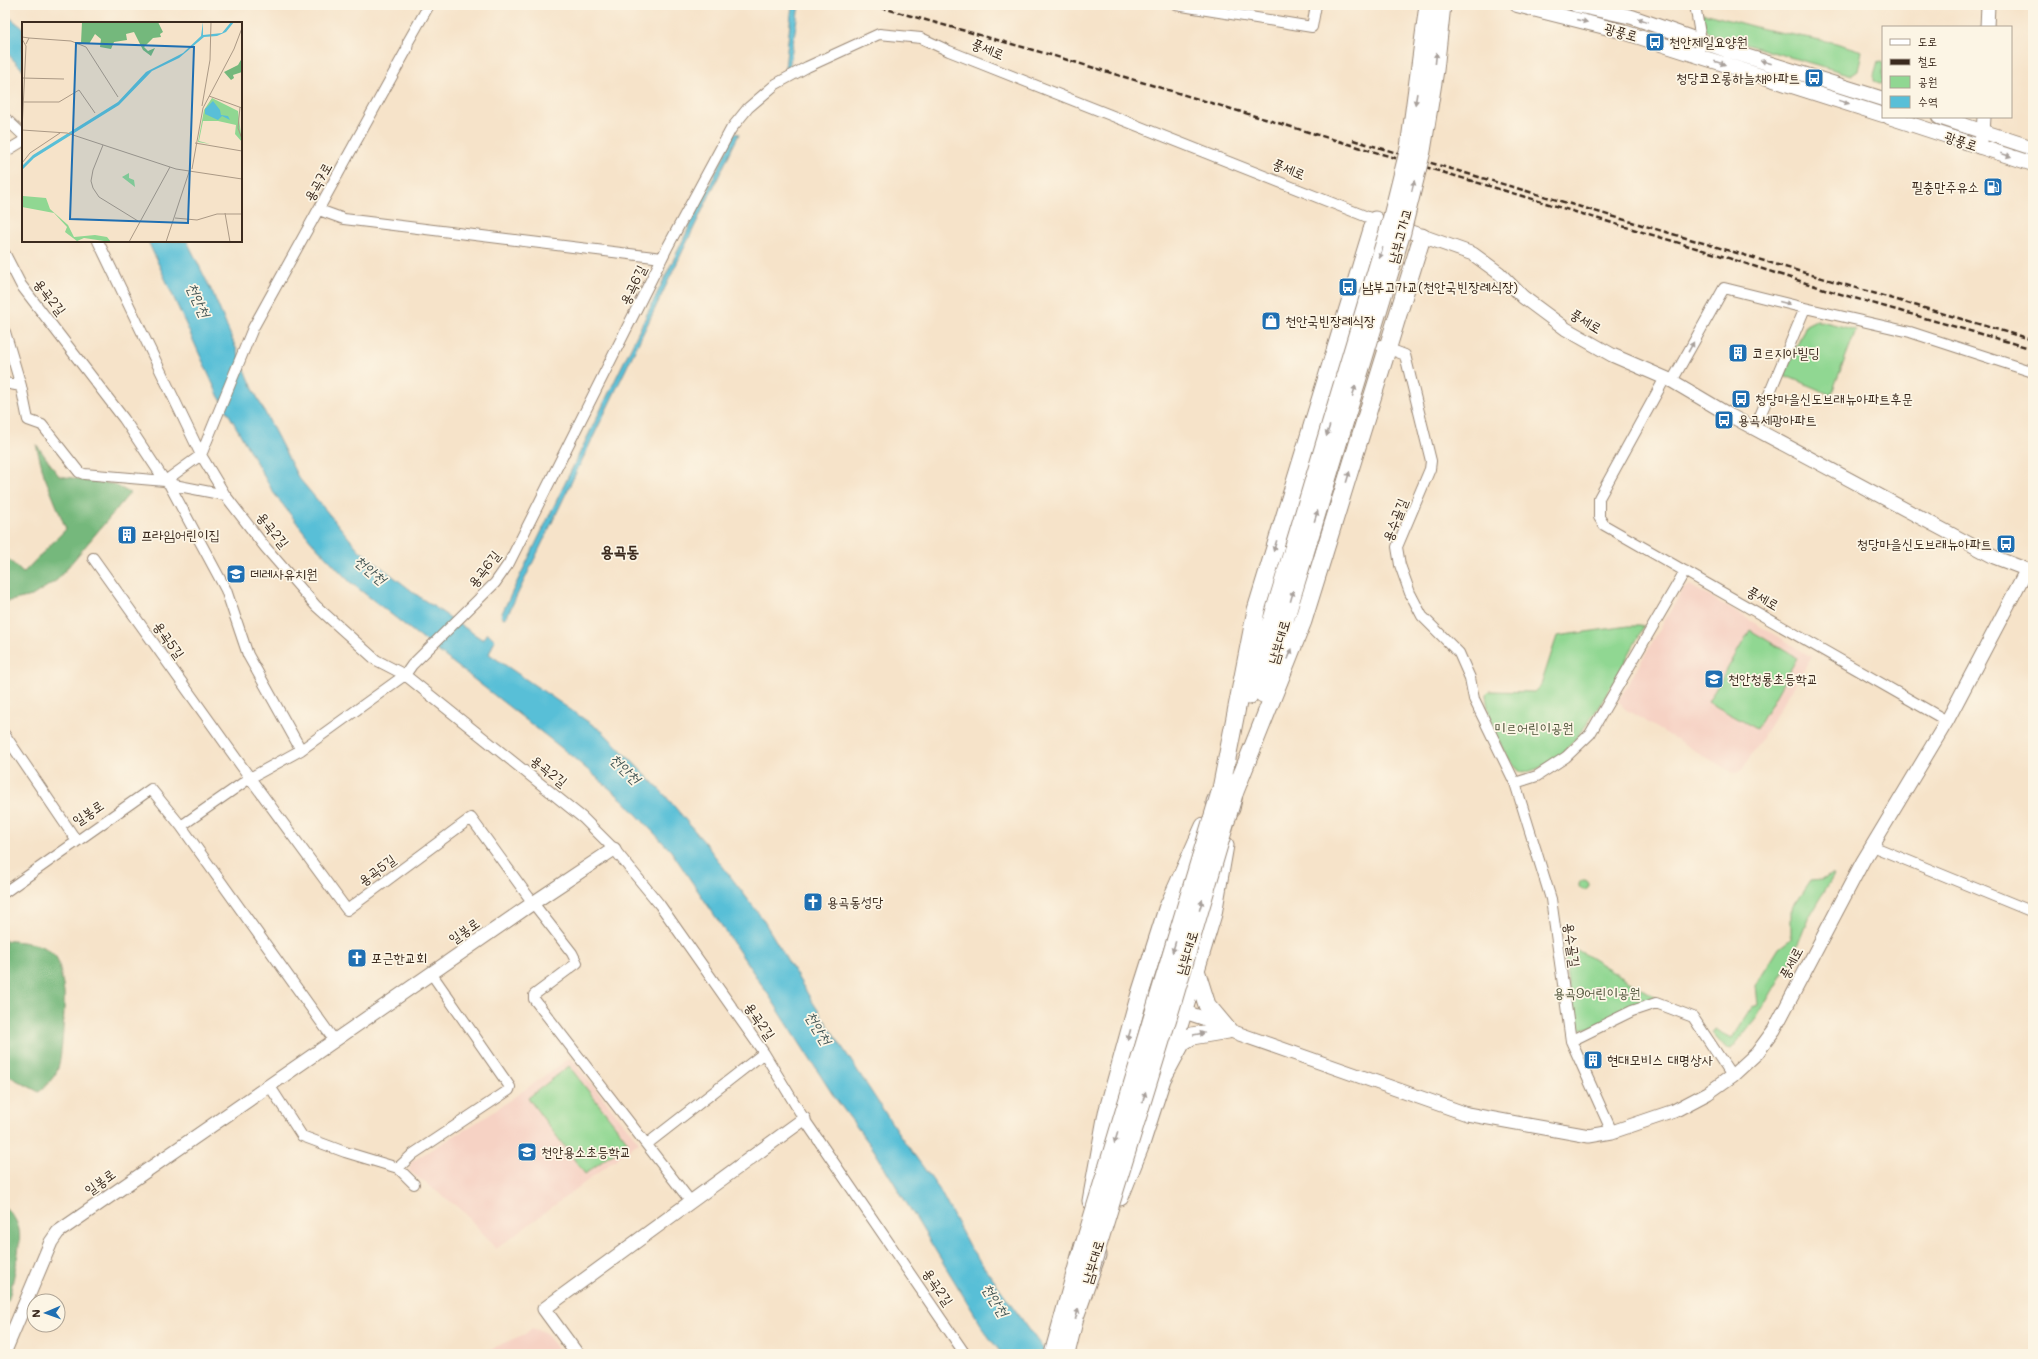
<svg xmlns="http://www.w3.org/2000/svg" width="2038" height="1359" viewBox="0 0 2038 1359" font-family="Mali,'Poor Story',sans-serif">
<rect width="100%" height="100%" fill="#fcf5e5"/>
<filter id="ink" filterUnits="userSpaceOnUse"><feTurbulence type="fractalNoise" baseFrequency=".025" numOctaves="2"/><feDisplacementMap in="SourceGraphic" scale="8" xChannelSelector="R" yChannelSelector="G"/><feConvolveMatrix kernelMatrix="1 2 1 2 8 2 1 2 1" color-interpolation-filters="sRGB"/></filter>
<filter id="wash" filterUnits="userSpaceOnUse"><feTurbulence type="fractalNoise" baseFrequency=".012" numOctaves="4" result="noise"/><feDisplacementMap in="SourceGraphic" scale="16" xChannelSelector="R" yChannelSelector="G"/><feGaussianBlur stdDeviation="0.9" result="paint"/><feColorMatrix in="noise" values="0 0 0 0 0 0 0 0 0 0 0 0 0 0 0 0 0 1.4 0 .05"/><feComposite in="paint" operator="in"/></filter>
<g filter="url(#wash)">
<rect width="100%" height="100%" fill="#f6e3c9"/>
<path fill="#f6d2c4" d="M1690 585 1812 657 1742 770 1737 773H1733L1625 709 1618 701 1683 589Z
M570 1058 639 1142 496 1249 463 1211 409 1171 411 1162 484 1118Z
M532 1328 545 1332 561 1354H485L499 1345 525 1334Z"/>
<path fill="#90d792" stroke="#668058" d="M1703 13 1763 29 1836 43 1862 51 1858 71 1852 75 1710 34 1705 28Z
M1878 61 1883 63V84L1874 81V75Z
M1818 319V322L1821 321 1856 330 1831 395 1784 375 1806 325Z
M1628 626H1644C1624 663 1587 738 1553 760 1543 767 1533 771 1522 773 1503 760 1487 716 1486 694L1489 691 1534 692 1541 685 1557 636Z
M1750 630 1797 658 1757 729 1708 702Z
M1831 875H1834L1808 919 1794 954 1756 1019 1730 1049H1726L1712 1033 1715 1029 1732 1038 1752 1007 1758 1005 1756 985 1779 948 1791 939V909L1810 881 1821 880Z
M1579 885a5 5 0 1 1 10 0a5 5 0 1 1-10 0Z
M1574 948 1651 994 1656 999 1591 1027 1581 1029 1574 1025 1563 949Z
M569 1066 628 1142 585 1174 528 1098Z"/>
<path fill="#74b87c" stroke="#58714d" d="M36 444 59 476 113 484 130 493 57 580 32 596 5 602V556L23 573 66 529 44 475Z
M5 940C23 943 43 941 56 957 59 961 63 985 64 992 65 1006 62 1060 57 1071 53 1079 46 1086 39 1092L5 1074Z
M5 1207C12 1214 17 1220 19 1230 22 1242 12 1287 8 1301H5Z"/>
<path fill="#59bfd7" stroke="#4a747a" d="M792 5H799L789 70 785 68Z
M5 14 23 28V70L5 51Z
M735 133 739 134 507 616 504 618 501 616 502 613Z
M148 241H187L214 296 254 391 298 477 359 550 421 598 483 640 488 633 495 640 489 654 603 732 663 793 705 843 762 918 812 1001 899 1134 939 1189 969 1246 1047 1354H1002L988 1336 874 1150 833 1095 770 997 671 851 623 800 568 753 350 582 311 541 273 492 218 395Z"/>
</g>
<g filter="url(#ink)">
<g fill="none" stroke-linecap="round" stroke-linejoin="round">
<g stroke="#988674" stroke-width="12">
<path id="minor" d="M1176 5 1312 27 1316 5
M1695 5 1701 40 1698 56
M5 118 23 135
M5 152 23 141
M319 210 344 219 662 258
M98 241 201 455 225 495 265 547 316 606 376 660 405 675 583 818 614 849 660 905 764 1053 804 1119 965 1354
M5 254 21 285 124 419 165 481 169 484 225 495
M5 332 21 386 28 420 42 425 79 472 84 474 165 481 201 455 253 328 407 49 408 42 429 5
M1366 340 1405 355 1431 461 1430 469 1397 547 1400 565 1410 593 1422 616 1459 653 1470 678 1474 699 1515 783 1551 899 1571 1041 1612 1132
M1665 378 1599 498V517L1604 525 1947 721
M1672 381 1724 288 1805 308
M5 383 21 386
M1755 428 1805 308 1910 332 2033 372
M169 484 226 590 248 655 301 750
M93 558 250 778 347 910 471 818 533 903 572 953 577 963 534 995V999L691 1202
M5 735 76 840
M1515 783 1537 776 1566 757 1590 734 1685 571
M181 826 250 778 301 750 405 675 412 665 495 583 509 563 667 248 731 129 748 108 776 84 807 67 879 34 921 38 949 51 1375 220
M1872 846 2033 912
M5 892 151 789 181 826 334 1040
M1571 1041 1632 1011 1656 1003 1693 1017 1732 1076
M269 1085 302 1136 345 1152 398 1168 414 1184
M647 1144 764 1053
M398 1168 413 1154 509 1090 510 1087 431 973"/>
</g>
<g stroke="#988674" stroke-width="15">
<path id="tertiary" d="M1987 27 1988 5
M1979 147 1983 133 1984 117
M1394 226 1473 254 1499 273 1523 297 1566 329 1612 355 1672 381 1731 416 1994 557 2033 572
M1139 997 1203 1018 1228 1030 1467 1114 1589 1136 1612 1132 1674 1111 1708 1093 1732 1076 1757 1053 1774 1030 1863 861 1947 721 2027 569
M5 1351 51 1242 58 1232 533 903 614 849
M577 1354 544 1309 804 1119"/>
</g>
<g stroke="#988674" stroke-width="16">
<path id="secondary" d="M1517 5 1617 30 1883 115
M1576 5 1632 17 1726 50 1883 99
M1889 117 2033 164
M1939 117 2033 148"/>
</g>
<g stroke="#988674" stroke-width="19">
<path id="trunk" d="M1263 694 1305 553
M1249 696 1293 549
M1215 802 1221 789 1256 610 1375 220
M1231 809 1234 794 1303 621 1422 237
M1225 845 1213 914 1196 970 1207 1005 1228 1030
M1171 1052 1196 971
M1120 1197 1141 1144 1162 1079 1182 1042 1192 1036 1228 1030
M1091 1201 1107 1113 1139 997 1167 909 1204 826
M1053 1354 1083 1245
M1066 1354 1075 1317 1097 1255"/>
</g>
<use href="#minor" stroke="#fff" stroke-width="10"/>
<use href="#tertiary" stroke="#fff" stroke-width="13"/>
<use href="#secondary" stroke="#fff" stroke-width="14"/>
<use href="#trunk" stroke="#fff" stroke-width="17"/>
<path stroke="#3b2a1e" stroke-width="2.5" stroke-dasharray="6 3" stroke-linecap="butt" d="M872 5 1051 55 1716 254 1837 293 2033 349
M1353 140 2033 340"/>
<g stroke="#988674" stroke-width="19" stroke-linecap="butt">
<path id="trunk-bridge" d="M1293 549 1389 228 1409 148 1428 5
M1305 553 1402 232 1422 151 1435 70 1442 5
M1080 1258 1221 789
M1091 1268 1172 1005 1234 794"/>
</g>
<use href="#trunk-bridge" stroke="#fff" stroke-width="17"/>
</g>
<defs><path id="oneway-solid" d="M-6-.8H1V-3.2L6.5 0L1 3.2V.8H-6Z"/></defs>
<g fill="#a79f9a">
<use href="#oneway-solid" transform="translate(1643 20) rotate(-161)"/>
<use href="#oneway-solid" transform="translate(1582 21) rotate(14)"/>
<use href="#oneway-solid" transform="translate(1436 58) rotate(-84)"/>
<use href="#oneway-solid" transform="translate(1766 62) rotate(-162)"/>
<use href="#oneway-solid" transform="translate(1720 63) rotate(18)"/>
<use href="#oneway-solid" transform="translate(1416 99) rotate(99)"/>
<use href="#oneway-solid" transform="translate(1844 102) rotate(18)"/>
<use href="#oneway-solid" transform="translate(2006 155) rotate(18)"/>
<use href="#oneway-solid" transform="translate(1413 186) rotate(-76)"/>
<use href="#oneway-solid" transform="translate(1381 253) rotate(107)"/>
<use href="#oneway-solid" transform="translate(1785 303) rotate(14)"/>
<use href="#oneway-solid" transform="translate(1691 347) rotate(-61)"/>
<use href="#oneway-solid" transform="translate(1354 391) rotate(-73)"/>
<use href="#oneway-solid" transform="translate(1328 431) rotate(107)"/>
<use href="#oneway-solid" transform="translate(1348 477) rotate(-73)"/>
<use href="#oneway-solid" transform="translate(1316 516) rotate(-73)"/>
<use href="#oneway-solid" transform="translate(1275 546) rotate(107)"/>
<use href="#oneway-solid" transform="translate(1292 596) rotate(-74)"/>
<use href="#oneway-solid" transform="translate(1290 654) rotate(-68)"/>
<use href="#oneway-solid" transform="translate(1201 905) rotate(-74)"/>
<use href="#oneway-solid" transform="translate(1174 947) rotate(107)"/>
<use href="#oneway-solid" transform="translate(1199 1034) rotate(-10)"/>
<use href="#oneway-solid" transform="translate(1129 1035) rotate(106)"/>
<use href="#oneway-solid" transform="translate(1144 1097) rotate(-73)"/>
<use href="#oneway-solid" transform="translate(1116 1138) rotate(107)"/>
<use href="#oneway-solid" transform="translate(1077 1314) rotate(-73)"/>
</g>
</g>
<defs>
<g id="bus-square" transform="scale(1)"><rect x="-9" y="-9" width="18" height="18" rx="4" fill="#1f6fb2" stroke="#fcf5e5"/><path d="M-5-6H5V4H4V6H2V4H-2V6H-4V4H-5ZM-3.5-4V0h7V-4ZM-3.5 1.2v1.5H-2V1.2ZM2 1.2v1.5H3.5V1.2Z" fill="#fff"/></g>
<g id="fuel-square" transform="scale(1)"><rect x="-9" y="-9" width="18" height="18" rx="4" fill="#1f6fb2" stroke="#fcf5e5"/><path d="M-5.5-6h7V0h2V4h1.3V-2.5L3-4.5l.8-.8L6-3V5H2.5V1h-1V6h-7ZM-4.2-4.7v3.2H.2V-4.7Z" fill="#fff"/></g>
<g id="shop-square" transform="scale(1)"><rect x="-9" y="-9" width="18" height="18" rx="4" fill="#1f6fb2" stroke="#fcf5e5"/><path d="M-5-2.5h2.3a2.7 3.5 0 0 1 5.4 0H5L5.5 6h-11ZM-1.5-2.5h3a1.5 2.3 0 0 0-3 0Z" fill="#fff"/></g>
<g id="building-square" transform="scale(1)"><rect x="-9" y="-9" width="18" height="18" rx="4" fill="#1f6fb2" stroke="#fcf5e5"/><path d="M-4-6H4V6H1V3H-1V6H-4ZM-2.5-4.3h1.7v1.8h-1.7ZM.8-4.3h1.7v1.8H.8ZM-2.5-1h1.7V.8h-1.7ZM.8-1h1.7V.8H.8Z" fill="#fff"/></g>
<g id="school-square" transform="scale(1)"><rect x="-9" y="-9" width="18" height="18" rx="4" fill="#1f6fb2" stroke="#fcf5e5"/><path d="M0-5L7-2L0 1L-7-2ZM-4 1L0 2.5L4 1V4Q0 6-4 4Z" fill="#fff"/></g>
<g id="church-square" transform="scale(1)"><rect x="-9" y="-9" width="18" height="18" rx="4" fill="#1f6fb2" stroke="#fcf5e5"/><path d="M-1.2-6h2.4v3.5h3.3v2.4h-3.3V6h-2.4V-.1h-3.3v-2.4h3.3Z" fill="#fff"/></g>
</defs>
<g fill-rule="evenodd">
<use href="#bus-square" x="1655" y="42"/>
<use href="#bus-square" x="1814" y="78"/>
<use href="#fuel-square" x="1993" y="187"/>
<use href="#bus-square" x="1348" y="287"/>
<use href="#shop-square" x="1271" y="321"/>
<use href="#building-square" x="1738" y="353"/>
<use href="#bus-square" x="1741" y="399"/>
<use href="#bus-square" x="1724" y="420"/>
<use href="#building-square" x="127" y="535"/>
<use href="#bus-square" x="2006" y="544"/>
<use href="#school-square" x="236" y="574"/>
<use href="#school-square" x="1714" y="679"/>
<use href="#church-square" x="813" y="902"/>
<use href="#church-square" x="357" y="958"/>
<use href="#building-square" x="1593" y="1060"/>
<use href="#school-square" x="527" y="1152"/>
</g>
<g text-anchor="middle" stroke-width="3.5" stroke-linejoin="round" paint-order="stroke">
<g font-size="14" fill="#3b2a1e" stroke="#fcf5e5">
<text transform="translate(1621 32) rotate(16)" y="5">광풍로</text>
<text transform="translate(988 49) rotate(22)" y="5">풍세로</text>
<text transform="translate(1961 141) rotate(18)" y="5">광풍로</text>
<text transform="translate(1289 169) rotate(22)" y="5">풍세로</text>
<text transform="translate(318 182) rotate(-61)" y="5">용곡7로</text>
<text transform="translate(1400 236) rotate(-75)" y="5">남부고가교</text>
<text transform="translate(633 285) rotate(-64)" y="5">용곡6길</text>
<text transform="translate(50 297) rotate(52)" y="5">용곡2길</text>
<text transform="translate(1586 321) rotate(31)" y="5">풍세로</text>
<text transform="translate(1395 520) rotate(-69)" y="5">용수골길</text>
<text transform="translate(273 530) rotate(51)" y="5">용곡2길</text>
<text transform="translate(484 569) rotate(-52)" y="5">용곡6길</text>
<text transform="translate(1763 598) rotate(30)" y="5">풍세로</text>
<text transform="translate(169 640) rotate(55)" y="5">용곡5길</text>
<text transform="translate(1279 642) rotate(-74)" y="5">남부대로</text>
<text transform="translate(549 771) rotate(38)" y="5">용곡2길</text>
<text transform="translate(88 813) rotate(-34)" y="5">일봉로</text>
<text transform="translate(377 870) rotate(-36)" y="5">용곡5길</text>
<text transform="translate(464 931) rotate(-35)" y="5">일봉로</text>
<text transform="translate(1572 945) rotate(82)" y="5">용수골길</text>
<text transform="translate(1187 953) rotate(-74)" y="5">남부대로</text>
<text transform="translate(1791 963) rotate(-62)" y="5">풍세로</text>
<text transform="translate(760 1021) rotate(55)" y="5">용곡2길</text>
<text transform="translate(100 1182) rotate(-36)" y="5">일봉로</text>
<text transform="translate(1093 1262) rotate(-73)" y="5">남부대로</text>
<text transform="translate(938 1287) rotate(56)" y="5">용곡2길</text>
</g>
<g font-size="14" fill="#3b2a1e" stroke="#fcf5e5" text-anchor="start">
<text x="1669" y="47">천안제일요양원</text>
<text x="1800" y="83" text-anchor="end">청당코오롱하늘채아파트</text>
<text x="1979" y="192" text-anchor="end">필충만주유소</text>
<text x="1362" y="292">남부고가교(천안국빈장례식장)</text>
<text x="1285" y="326">천안국빈장례식장</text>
<text x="1752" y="358">코르지아빌딩</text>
<text x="1755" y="404">청당마을신도브래뉴아파트후문</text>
<text x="1738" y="425">용곡세광아파트</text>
<text x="141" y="540">프라임어린이집</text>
<text x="1992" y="549" text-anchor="end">청당마을신도브래뉴아파트</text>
<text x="250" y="579">데레사유치원</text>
<text x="1728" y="684">천안청룡초등학교</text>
<text x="827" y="907">용곡동성당</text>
<text x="371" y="963">포근한교회</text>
<text x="1607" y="1065">현대모비스 대명상사</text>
<text x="541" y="1157">천안용소초등학교</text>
</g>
<g font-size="14" fill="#50553b" stroke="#fcf5e5">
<text x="1534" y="733">미르어린이공원</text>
<text x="1597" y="998">용곡9어린이공원</text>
</g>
<g font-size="15" font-style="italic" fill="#445756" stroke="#fcf5e5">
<text transform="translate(198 300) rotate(66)" y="5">천안천</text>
<text transform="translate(370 570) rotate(40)" y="5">천안천</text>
<text transform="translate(625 769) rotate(44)" y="5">천안천</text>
<text transform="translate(818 1028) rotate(59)" y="5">천안천</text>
<text transform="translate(995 1300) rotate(58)" y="5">천안천</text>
</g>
<g font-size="16" font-weight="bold" fill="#3b2a1e" stroke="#fcf5e5">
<text x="620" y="557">용곡동</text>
</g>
</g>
<g transform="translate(22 22)">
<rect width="220" height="220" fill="#f6e3c9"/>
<path d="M190 76 216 89 220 120 213 112 214 103 196 99H181L177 119 188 122 176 120 182 88ZM107 151V156L112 158 113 165 100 155ZM1 174 24 176 28 187 46 203 52 215 73 213 85 215 89 220 62 216 55 219 43 210 45 205 32 191 0 185Z" fill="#90d792"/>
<path d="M60 0H136L141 10 138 12 139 15 131 16 122 25 126 29 133 26 129 34 121 28 112 10 104 12 105 18 92 20 89 27 78 25 79 17 73 12 67 22 59 21ZM220 36V50L211 53 212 56 209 58 202 50 216 43Z" fill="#74b87c"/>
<path d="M181 0V13L200 11 209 0H212L204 10 195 14 182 15 157 36 130 49 97 83 12 136 0 148V144L11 133 96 80 124 50 161 31 179 14ZM191 79 198 88 199 93 206 94 208 98 200 94 196 98 183 92V87Z" fill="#59bfd7"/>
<path fill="none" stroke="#ab9985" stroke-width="1" d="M0 15 7 16 4 22M7 16 49 19 64 25 96 75M0 17 4 24 0 108M0 56 42 57M187 74 220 86M0 80H37L57 68 73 91M180 84 188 38 189 0M218 85 216 106 220 117M0 108 45 111 154 147 220 157M173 121 220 129M81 123 71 148 69 159 71 166 77 175 116 199M0 141 8 131 38 111M170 147 181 86 212 27 220 6M203 191 208 220M153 196 175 198 195 192H220M107 220 148 145M144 220 168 147"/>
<path fill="#1f6fb2" fill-opacity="0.15" stroke="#1f6fb2" stroke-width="2" d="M54 21 172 25 166 201 48 197Z"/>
<rect width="220" height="220" fill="none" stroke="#3b2a1e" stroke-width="2"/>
</g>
<rect width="2038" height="1359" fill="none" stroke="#fcf5e5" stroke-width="20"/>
<rect x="1882" y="26" width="130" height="92" fill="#fcf5e5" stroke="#afa495"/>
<rect x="1890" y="39" width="20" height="6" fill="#ffffff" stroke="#afa495"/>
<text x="1918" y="46" font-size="12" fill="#3b2a1e">도로</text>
<rect x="1890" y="59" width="20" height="6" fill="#3b2a1e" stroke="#afa495"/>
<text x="1918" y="66" font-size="12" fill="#3b2a1e">철도</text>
<rect x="1890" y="76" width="20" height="12" fill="#90d792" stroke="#afa495"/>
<text x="1918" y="86" font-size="12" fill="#3b2a1e">공원</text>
<rect x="1890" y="96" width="20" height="12" fill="#59bfd7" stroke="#afa495"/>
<text x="1918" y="106" font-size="12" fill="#3b2a1e">수역</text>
<g transform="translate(46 1313) rotate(268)"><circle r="19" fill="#fcf5e5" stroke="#afa495"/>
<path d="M0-3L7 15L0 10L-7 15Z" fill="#1f6fb2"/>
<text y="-6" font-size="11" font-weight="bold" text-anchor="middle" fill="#3b2a1e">N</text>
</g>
</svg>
